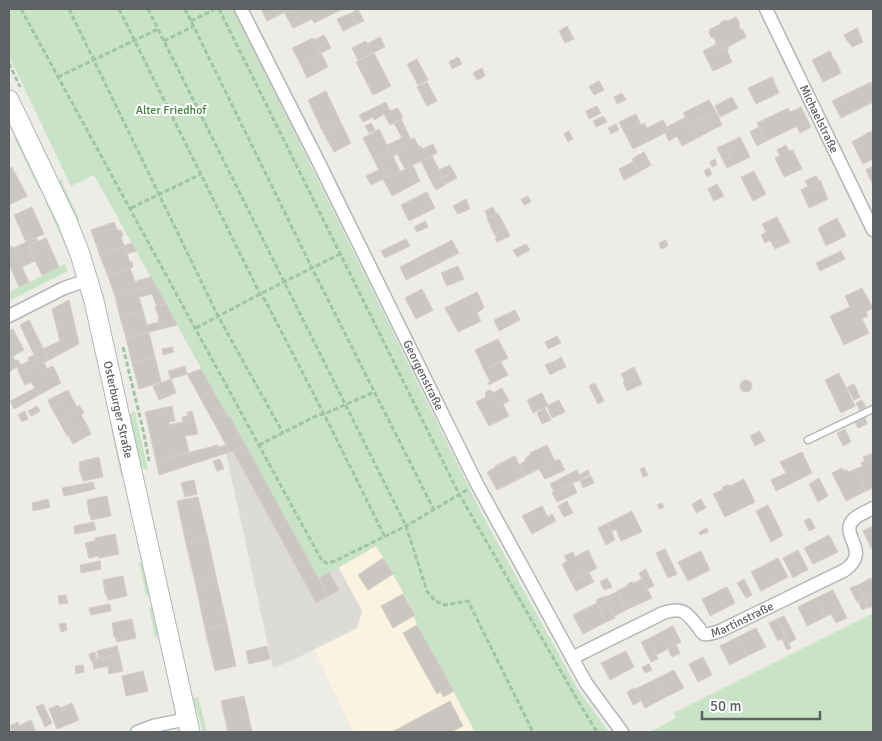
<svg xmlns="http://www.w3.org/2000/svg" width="882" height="741" viewBox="0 0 882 741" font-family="Signika,sans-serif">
<rect width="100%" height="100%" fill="#eeece6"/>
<path fill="#fbf2df" d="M376 546 393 574 415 615 413 616 475 732H353L314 649 357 628 362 610 338 567Z"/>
<path fill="#dddbd8" d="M246 446 318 578 338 567 362 611 357 628 289 662 273 668 226 453Z"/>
<path fill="#c8e3c5" d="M9 9H234L484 518 579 691 609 732H475L413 616 415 614 393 574 376 546 319 579 230 417H228L94 175 71 186 9 56Z
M14 137 18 139 41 185 39 189Z
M62 179 63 184 80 221 75 220 57 182Z
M45 201 49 202 70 251 68 252Z
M65 264 68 271 9 301V292Z
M133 412H135L148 470 140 466 129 415Z
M110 422 114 424 125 473 121 476Z
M139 562 145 563 151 593 146 596Z
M154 606 160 634 155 638 149 608Z
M873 613V732H650L676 718 673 713Z
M198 697 207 732H203L193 698Z"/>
<path fill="#cac7c3" stroke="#d3cdc5" d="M261 9H291L267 21Z
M291 9H340L341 10 314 23 312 19 293 28 284 12Z
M358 9 364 21 357 24 351 13Z
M351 13 357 24 343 31 337 19Z
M736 17 740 24 739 26 740 29 743 30 746 37 720 51 714 38 711 37 709 32 710 29 719 25 720 23 725 20 728 21Z
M567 26 574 39 565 43 559 31Z
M857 28 860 35 847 41 844 35Z
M324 35 331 48 321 53 314 40Z
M860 35 863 42 852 47 848 41Z
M380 37 385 47 372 53 367 44Z
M313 38 321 53 300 63 292 48Z
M366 41 372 53 358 60 352 48Z
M716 42 720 51 728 47V50L727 51 732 62 713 71 703 51 715 45Z
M830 51 834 60 836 61 841 73 823 82 812 60Z
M321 53 328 67 307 78 300 63Z
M374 53 391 86 373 95 356 62Z
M458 57 462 64 452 69 449 62Z
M417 59 428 80 418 85 407 64Z
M482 68 485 76 477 80 473 73Z
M772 77 779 93 756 104 748 88Z
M599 81 604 90 594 95 589 86Z
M427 82 437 101 427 106 417 87Z
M871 82 873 88V102L841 118 832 101Z
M326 91 341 123 323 132 308 100Z
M622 93 626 100 617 104 614 97Z
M732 97 738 108 732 111 726 100Z
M709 100 716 112 690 125 683 113Z
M726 100 732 111 720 117 715 106Z
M386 102 390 111 398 108 403 118 390 125 384 114 374 120 373 117 363 122 359 115Z
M597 106 601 113 589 119 586 111Z
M801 107 808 121 766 141 757 123 788 108 790 112Z
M716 112 722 125 710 131 703 118Z
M636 114 641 125 644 123 647 128 663 120 669 131 633 149 619 122Z
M603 116 607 122 596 127 593 121Z
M686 117 697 138 682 146 677 136 669 141 665 132 669 131 667 127Z
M703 118 710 131 697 138 690 125Z
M401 119 411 140 389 150 387 145 402 138 394 123Z
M808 121 811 127 800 133 797 126Z
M341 123 351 143 334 152 323 132Z
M371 123 375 130 369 133 365 126Z
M616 124 619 130 611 134 608 128Z
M759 127 766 141 757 146 750 132Z
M379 129 389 150 373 158 363 138Z
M569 131 573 139 568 142 564 134Z
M871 131 873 135V159L863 164 852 142Z
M740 137 750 157 727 168 723 160 729 157 728 154 732 152 728 143Z
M414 138 419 147 421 146 422 149 433 144 437 153 405 169 397 154 399 153 396 147Z
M728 143 732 152 728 154 729 157 723 160 717 148Z
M786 145 789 151 793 150 802 169 784 177 775 158 780 156 777 150Z
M396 147 399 153 393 156 400 171 371 185 366 176 379 170 373 158Z
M644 152 651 165 639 172 632 159Z
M432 156 443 177 432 183 421 161Z
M715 159 717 165 712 167 710 162Z
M633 162 639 172 624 180 619 169Z
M450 165 454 172 443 177 439 170Z
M413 166 420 181 392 196 383 179Z
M873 166V185L866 170Z
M12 167 27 196 9 205V169Z
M709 168 712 174 707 177 704 171Z
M754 171 766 194 753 201 741 177Z
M454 172 457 178 445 184 442 178Z
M816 176 819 181 808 186 805 181Z
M442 178 445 185 436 190 432 183Z
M820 180 828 199 809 208 801 190Z
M717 184 724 196 714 201 708 189Z
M427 192 435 208 409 221 401 205Z
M528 196 531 202 524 205 521 199Z
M466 199 470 209 458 214 453 206Z
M32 207 44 234 26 242 14 215Z
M493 207 496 214 488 218 485 211Z
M498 213 506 228 494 234 487 218Z
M777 217 790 242 775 249 770 240 765 243 761 235 766 232 762 224Z
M837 218 846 236 826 246 818 228Z
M425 221 428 227 417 232 414 227Z
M114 222 118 231 121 230 123 236 121 237 124 246 100 256 91 230Z
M506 228 510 236 497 242 495 239 497 238 494 234Z
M36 238 38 241 28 246 35 261 22 267 13 248Z
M46 238 59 267 42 275 28 246Z
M406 239 410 246 385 258 381 251Z
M452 240 459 253 406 280 400 267Z
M666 240 668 246 661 249 659 243Z
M132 243 136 251 127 254 124 246Z
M526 244 530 250 517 257 513 250Z
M12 246 29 282 19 287 9 264V248Z
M124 246 130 262H132L133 267 108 276 100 256Z
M841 251 845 259 820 271 816 263Z
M458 266 464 279 447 286 441 273Z
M130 268 136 284 137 281 147 278 150 286 115 296 108 276Z
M151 277 155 284 150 286 147 278Z
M155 284 166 304 157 307 152 294 148 295 145 287Z
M145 287 148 295 139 297 143 311 120 317 115 296Z
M862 288 873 308 866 312 868 316 862 319 869 333 844 345 830 316 850 307 845 296Z
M422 289 433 310 416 319 405 298Z
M477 292 484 307 483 309 477 313 481 321 458 332 445 308Z
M69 300 79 344 49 360 43 349 60 341 52 309Z
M166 304 177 325 161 329 158 319 159 318 155 307Z
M515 310 520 320 499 331 494 320Z
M143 311 147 325 159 322 161 329 126 338 120 317Z
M29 320 49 360 39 365 20 325Z
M13 329 24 350 13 356 15 361 18 360 21 365 29 361 28 358 34 355 39 365 20 375 17 367 9 372V331Z
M149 333 155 357 132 363 126 338Z
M557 336 561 343 548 349 545 342Z
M498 339 508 358 484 370 475 350Z
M172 347 174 352 163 355 162 349Z
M155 357 161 382 139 389 132 363Z
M561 357 566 367 559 370 555 361Z
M555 361 559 370 550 375 545 365Z
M44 362 47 369 53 366 61 383 39 395 31 382 25 385 20 375Z
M501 362 508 375 489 385 488 383 490 381 484 370Z
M185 366 187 374 171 379 168 371Z
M634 367 642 384 627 391 623 382 625 381 621 374Z
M201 369 228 417H230L246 446 230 452 187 374Z
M839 373 855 406 841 413 825 380Z
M171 379 176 393 159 400 153 386Z
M740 386a6 6 0 1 1 12 0a6 6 0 1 1-12 0Z
M595 383 604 401 598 404 589 386Z
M854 384 860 397 854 400 847 387Z
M35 388 39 395 14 409 10 401Z
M502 388 509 401 503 404 509 416 489 426 476 402 486 397 485 395 486 392 489 390 492 391 493 393Z
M68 390 71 396 51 407 48 400Z
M542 393 548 406 533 413 527 400Z
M71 396 77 407 79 405 82 409 59 421 51 407Z
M559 400 565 412 552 418 547 406Z
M862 400 866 407 860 410 856 403Z
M37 406 40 411 31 416 28 411Z
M172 406 175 421 169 422V425L183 422 182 417 188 416 187 412 192 411 198 434 185 436 189 452 156 461 145 412Z
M545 408 551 420 542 424 537 413Z
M82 409 84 413 81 415 87 425 67 436 59 421Z
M25 411 28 419 22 422 18 415Z
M865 418 867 424 858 428 855 423Z
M87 425 91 434 73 444 68 435Z
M845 429 851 442 843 446 837 433Z
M760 431 765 441 755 446 750 436Z
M218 445 219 447 226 445 230 452 159 475 156 461Z
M547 445 555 461 525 476 519 465 525 461 526 458 531 454 530 453Z
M246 446 328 596 316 603 233 451Z
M802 452 812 473 776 491 771 480 786 473 780 462Z
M873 453V488L866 491 855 469 863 466 861 463 865 461 863 457Z
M515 456 525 476 497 490 487 472 495 468V466Z
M99 457 103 477 83 481 79 468H80L79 462Z
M220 459 224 469 217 471 213 461Z
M559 459 565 470 545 479 539 469Z
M644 467 648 475 643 477 640 469Z
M842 468 844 471 847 470 849 472 855 469 866 491 846 501 832 473Z
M577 470 579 475 588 470 590 475 554 492 550 484Z
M591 476 594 483 583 488 580 481Z
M819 478 828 496 818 502 809 484Z
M744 479 755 502 725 517 713 494 722 490 723 487 727 485 730 486Z
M194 480 197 494 185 497 181 483Z
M93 482 95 489 74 494 72 486Z
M573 484 577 493 557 502 552 493Z
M72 486 74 494 64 496 62 488Z
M107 496 111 516 91 520 90 514 89 515 87 500Z
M198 497 208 539 186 544 177 501Z
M48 499 50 507 33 511 32 503Z
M701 499 706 508 696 513 692 504Z
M567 501 573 513 564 517 558 506Z
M662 503 664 507 660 509 657 505Z
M768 505 783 535 771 542 756 511Z
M542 506 548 517 552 514 556 521 532 534 522 516Z
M632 511 642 532 621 541 616 529 611 532 608 523Z
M810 518 815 528 809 531 804 521Z
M94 522 96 530 75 534 74 526Z
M608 523 615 540 606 545 598 528Z
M873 526V547L871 548 863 531Z
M707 528 708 532 700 535 699 532Z
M115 534 119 554 99 558 98 556 89 558 85 543 95 541V538Z
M829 535 838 552 813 564 804 548Z
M208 539 217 581 196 586 186 544Z
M665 549 677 574 668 578 656 553Z
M588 550 597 568 571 582 562 564 567 561 564 556 573 552 575 557Z
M798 550 808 570 801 573 791 554Z
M701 551 710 570 688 581 678 562Z
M791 554 801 573 793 578 783 558Z
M383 558 393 574 368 590 358 575Z
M778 558 788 577 761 591 751 572Z
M100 561 101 569 81 573 80 565Z
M646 569 654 586 647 589 639 573Z
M329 572 339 590 328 596 319 579Z
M589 573 594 582 576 591 571 582Z
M123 576 127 596 108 600 106 594H105L103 580Z
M607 578 612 587 604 590 600 582Z
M871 578 873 583V606L869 608 858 585Z
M642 579 652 598 626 610 617 591 627 586 629 583 631 582 634 583Z
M744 579 752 595 746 598 737 583Z
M217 581 227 624 205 629 196 586Z
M858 585 864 599 857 602 850 588Z
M727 587 735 603 710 616 702 599Z
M833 590 842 608 825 617 816 598Z
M617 592 626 610 615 616 605 597Z
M403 594 415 615 393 628 381 606Z
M66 595 68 603 59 604 58 596Z
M605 596 615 618 606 622 596 600Z
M816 598 825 617 807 626 798 607Z
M864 599 868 607 862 610 858 601Z
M597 603 606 622 583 634 573 615Z
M110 604 111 611 91 615 89 608Z
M842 608 847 618 836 623 831 614Z
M784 616 791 629 784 632 777 619Z
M132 619 136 638 117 642 115 636 114 637 112 623Z
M777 619 791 648 787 650 782 639 778 641 769 623Z
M66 623 67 630 61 632 59 624Z
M227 624 236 666 215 671 205 629Z
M417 625 451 686 437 694 403 633Z
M673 626 681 642 656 655 648 639Z
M756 628 766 647 747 656 738 637Z
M791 629 796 639 789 643 784 632Z
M738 637 747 656 730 665 720 646Z
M648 639 658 659 651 662 641 642Z
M676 645 680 653 672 657 668 649Z
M117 646 119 654 99 659 97 651Z
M267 646 270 659 249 664 246 651Z
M626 651 634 667 610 680 601 663Z
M95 652 97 659 91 661 89 654Z
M119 654 123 671 109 674 108 666 94 669 92 660Z
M703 657 712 675 698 682 689 664Z
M649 664 652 670 645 673 642 667Z
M83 665 84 672 76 674 75 666Z
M674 670 684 688 666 697 656 679Z
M143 671 148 691 126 696 122 676Z
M656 679 666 697 645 708 635 689Z
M451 686 454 691 443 697 441 692Z
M635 688 641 701 633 705 627 692Z
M244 696 252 732H228L221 701Z
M450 701 463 726 451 732H412L407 724Z
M72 703 79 720 57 729 49 709 58 705 60 708Z
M43 704 52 723 45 727 36 707Z
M31 720 36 732H12L9 726 18 722 19 726Z
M407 724 412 732H392Z"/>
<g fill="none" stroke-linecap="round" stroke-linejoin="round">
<g stroke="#b3b6b9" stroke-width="9">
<path id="lane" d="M808 440 873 409"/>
</g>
<g stroke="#b3b6b9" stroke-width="15">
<g id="street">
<path id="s1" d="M241 9 317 159 477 484 586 683 622 732"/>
<path id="s2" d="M766 9 873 230"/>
<path d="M9 316 64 288 88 280"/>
<path id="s3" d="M572 658 663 613C683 606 687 613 699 628 700 630 702 633 704 634 709 635 716 632 720 631L845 570C873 550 836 534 855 518 860 514 868 511 873 508"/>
<path d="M137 732 153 726 187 719"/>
</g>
</g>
<g stroke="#b2b6b9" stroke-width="21">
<g id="secondary">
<path id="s4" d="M9 100 67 221 80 254 94 301 190 732"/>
</g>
</g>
<path stroke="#9fc4a6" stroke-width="3" stroke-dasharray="5 2.5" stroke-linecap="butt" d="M21 9 322 561 327 563 335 561 406 526 467 490
M69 9 218 316 283 433
M119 9 260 294 265 300 324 414 385 537
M148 9 406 526 427 591 435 601 445 605 468 601 533 732
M185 9 312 268 434 510
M219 9 459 494 578 701 597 732
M191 21 215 9
M164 41 194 26
M9 63 20 87
M58 77 158 29
M131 208 201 174
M196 328 260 294 340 254
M123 347 144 434 149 461
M259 445 318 415 324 414 374 392"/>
<use href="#lane" stroke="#fff" stroke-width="6"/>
<use href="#street" stroke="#fff" stroke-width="12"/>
<use href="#secondary" stroke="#fff" stroke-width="19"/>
</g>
<g text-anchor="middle" stroke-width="4" stroke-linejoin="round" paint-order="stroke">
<g font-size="12" fill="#41833e" stroke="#fff">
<text x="171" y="114">Alter Friedhof</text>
</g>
<g font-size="12" fill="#5e6265" stroke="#fff">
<text dy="4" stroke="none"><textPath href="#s2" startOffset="122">Michaelstraße</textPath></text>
<text dy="4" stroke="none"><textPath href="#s1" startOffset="409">Georgenstraße</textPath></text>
<text dy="4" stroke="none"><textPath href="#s4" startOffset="330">Osterburger Straße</textPath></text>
<text dy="4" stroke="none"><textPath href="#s3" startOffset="194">Martinstraße</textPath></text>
</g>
</g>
<rect width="882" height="741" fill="none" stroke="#5e6265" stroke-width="20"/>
<path d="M702 711v8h118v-8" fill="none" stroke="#5e6265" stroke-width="2.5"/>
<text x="710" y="711" font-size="15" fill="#5e6265" stroke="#ffffff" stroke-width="4" paint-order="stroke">50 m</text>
</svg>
